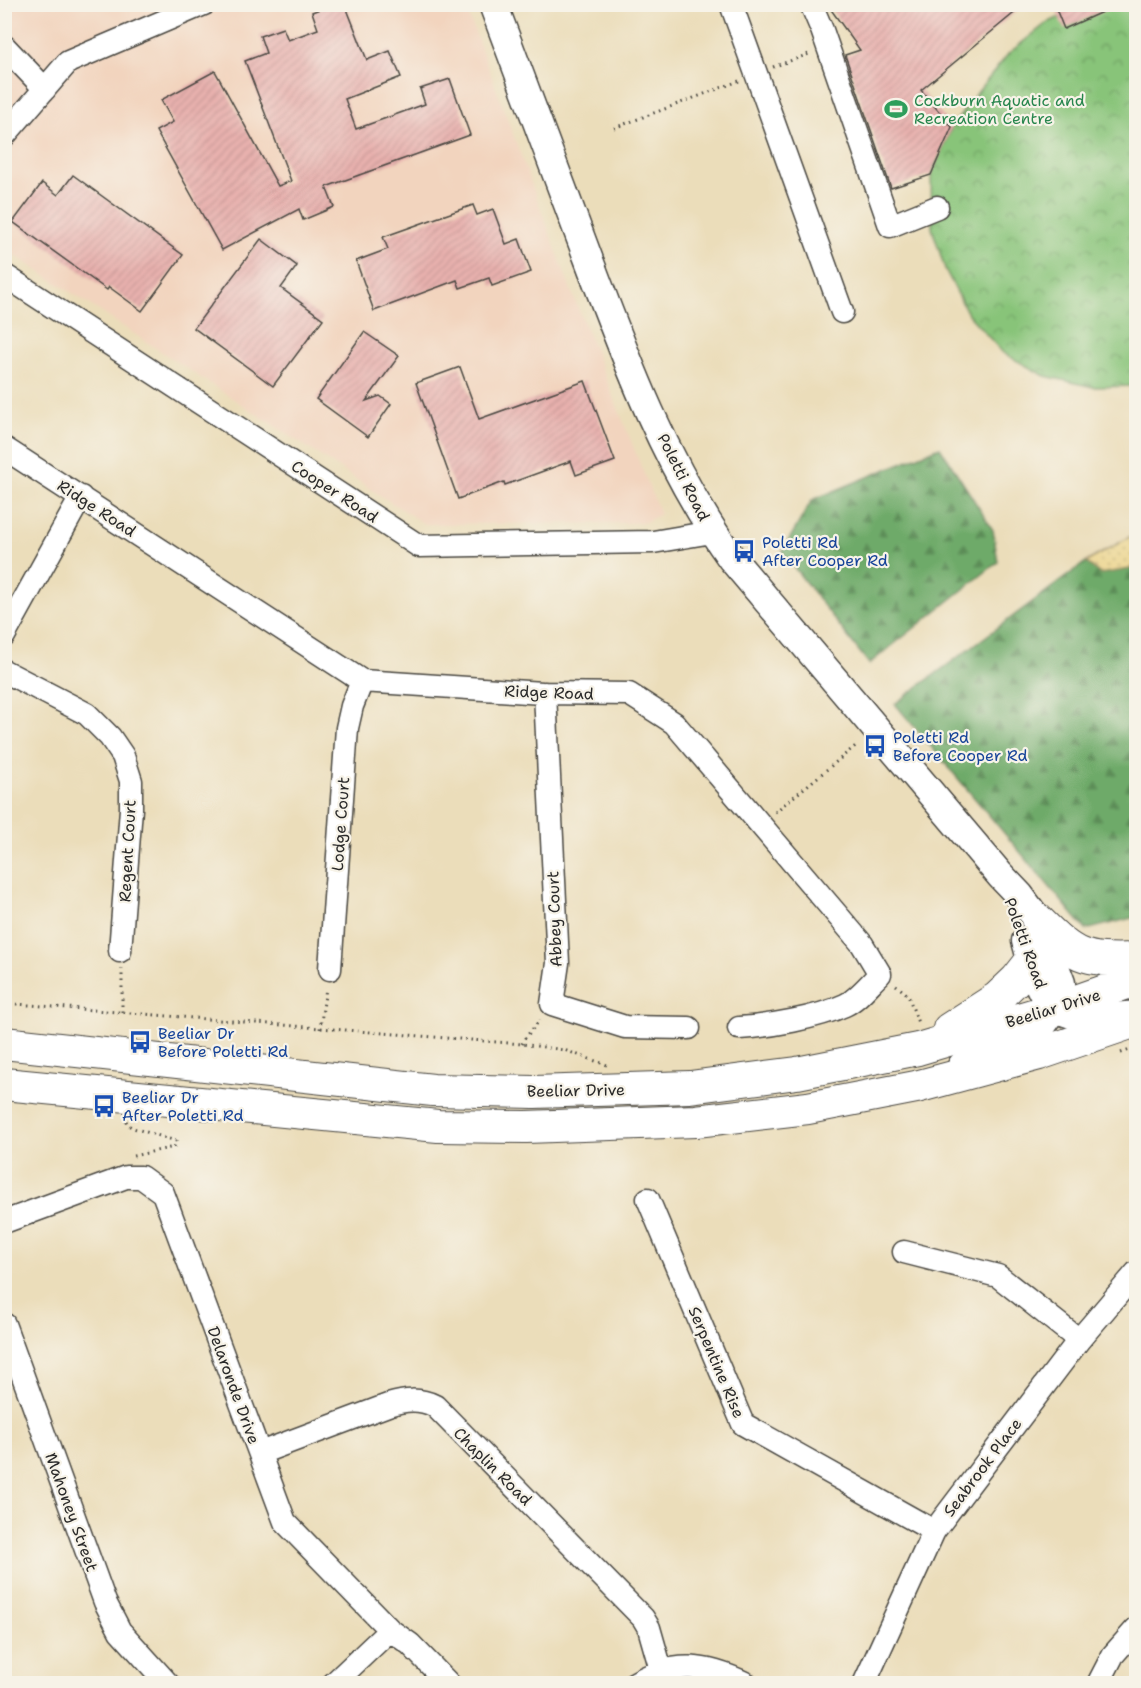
<svg xmlns="http://www.w3.org/2000/svg" width="1141" height="1688" viewBox="0 0 1141 1688" font-family="'Shantell Sans',sans-serif">
<defs>
<pattern id="forest-firs" width="22" height="20" patternUnits="userSpaceOnUse" patternTransform="scale(1.5)"><rect width="22" height="20" fill="#6eaa69"/><path d="M5 1l3.5 6h-7zM16 11l3.5 6h-7z" fill="#5b8b57"/></pattern>
<pattern id="sand-dots" width="8" height="8" patternUnits="userSpaceOnUse" patternTransform="scale(1.5)"><rect width="8" height="8" fill="#eeda9e"/><path d="M2 2h.1M6 6h.1" fill="none" stroke="#cb8" stroke-width="1.8" stroke-linecap="round"/></pattern>
<pattern id="park-crowns" width="20" height="18" patternUnits="userSpaceOnUse" patternTransform="scale(1.5)"><rect width="20" height="18" fill="#88c479"/><path d="M2 6a3 3 0 1 1 6 0M12 15a3 3 0 1 1 6 0" fill="none" stroke="#6f9f63"/></pattern>
<pattern id="building-hatch" width="6" height="6" patternUnits="userSpaceOnUse" patternTransform="scale(1.5)"><rect width="6" height="6" fill="#e8b1ae"/><path d="M-1 1l2-2M0 6l6-6M5 7l2-2" fill="none" stroke="#c79896"/></pattern>
</defs>
<rect width="100%" height="100%" fill="#f7f3e8"/>
<filter id="ink" filterUnits="userSpaceOnUse"><feTurbulence type="fractalNoise" baseFrequency=".0167" numOctaves="2"/><feDisplacementMap in="SourceGraphic" scale="12" xChannelSelector="R" yChannelSelector="G"/><feConvolveMatrix kernelMatrix="1 2 1 2 8 2 1 2 1" color-interpolation-filters="sRGB"/></filter>
<filter id="wash" filterUnits="userSpaceOnUse"><feTurbulence type="fractalNoise" baseFrequency=".008" numOctaves="4" result="noise"/><feDisplacementMap in="SourceGraphic" scale="24" xChannelSelector="R" yChannelSelector="G"/><feGaussianBlur stdDeviation="1.35" result="paint"/><feColorMatrix in="noise" values="0 0 0 0 0 0 0 0 0 0 0 0 0 0 0 0 0 1.4 0 .05"/><feComposite in="paint" operator="in"/></filter>
<g filter="url(#wash)">
<rect width="100%" height="100%" fill="#ebddba"/>
<path fill="#f2d4be" d="M4 5H465L571 290 660 514 644 523 424 524 5 249Z"/>
<path fill="url(#forest-firs)" stroke="#4c6a4a" stroke-width="1.5" d="M940 447 993 530 998 562 869 664 782 552 812 500Z
M1086 562 1100 573 1136 568V917L1086 930 895 704Z"/>
<path fill="url(#sand-dots)" stroke="#8c8264" stroke-width="1.5" d="M1136 533V568L1100 574 1086 562Z"/>
<path fill="url(#park-crowns)" stroke="#5a7852" stroke-width="1.5" d="M1087 5H1136V386L1093 387 1045 376 1003 353 968 314 945 269 932 228 931 175 952 127 969 103 1009 53 1047 23Z"/>
<g id="blocks">
<path fill="url(#building-hatch)" d="M333 4H345L367 60 390 51 401 77 345 99 356 129 425 104 420 89 450 79 470 135 326 187 334 207 303 220 299 209 222 250 156 131 173 122 161 100 215 71 278 186 291 181 245 61 266 53 260 36 283 28 288 40 318 29 312 12Z
M827 4H1025L921 90 952 127 931 175 891 188 845 55 860 50Z
M1054 4H1120L1064 29Z
M73 175 183 255 142 311 109 287 107 290 13 222 42 183 58 195Z
M473 205 477 215 493 209 506 244 519 239 531 272 492 286 489 278 460 288 457 280 374 311 356 261 388 249 383 237Z
M261 239 297 266 281 288 323 319 273 386 194 328Z
M364 332 399 356 366 401 380 396 391 404 368 437 316 399Z
M460 367 479 419 585 381 615 461 576 475 571 461 505 485 504 482 458 499 416 383Z"/>
</g>
</g>
<g filter="url(#ink)">
<use href="#blocks" fill-opacity="0" stroke="#484640" stroke-width="1.5"/>
<g fill="none" stroke-linecap="round" stroke-linejoin="round">
<g stroke="#484640" stroke-width="25">
<path id="minor" d="M731 4 842 312
M811 4 822 30 890 226 937 207
M4 46 45 89
M4 136 68 62 204 4
M4 275 419 546 653 542 712 532
M4 448 362 681 542 693 629 694 674 723 862 944 880 974C870 983 858 999 845 1005 817 1018 770 1026 739 1028
M4 636 81 497
M4 671 87 714 110 737 123 756 131 781V809L120 951
M545 693 558 963 552 1004 625 1027 689 1028
M330 969 347 728 352 706 362 681
M648 1199 743 1424 934 1531
M4 1222 126 1177H141L163 1193 285 1522 390 1630 410 1644 449 1684
M904 1252 998 1276 1079 1340
M4 1324 105 1602 120 1631 168 1684
M260 1453 388 1405C405 1400 419 1398 435 1406L643 1618 649 1628 661 1670
M333 1684 390 1630
M633 1684C673 1660 706 1664 747 1684
M864 1684 934 1531 1079 1340 1136 1273
M1098 1684 1113 1655 1136 1629"/>
</g>
<g stroke="#484640" stroke-width="31">
<path id="major" d="M493 4C523 86 554 166 584 247 624 354 665 466 732 559L1000 875 1020 896 1037 919 1061 983V999L1043 1024 962 1066
M1026 941C1031 957 1034 976 1042 991 1059 1024 1105 1018 1136 1015"/>
</g>
<g stroke="#484640" stroke-width="34">
<path id="highway" d="M1037 919C1075 957 1082 961 1136 959
M949 1029 997 998 1017 979 1032 960
M4 1043 433 1090 534 1092 690 1087 797 1073 918 1049 1056 1008 1136 980
M4 1084 438 1126 526 1127 696 1121 808 1108 916 1087 1039 1054 1136 1021"/>
</g>
<path stroke="#484640" stroke-width="3" stroke-dasharray="1.5 4.5" stroke-linecap="butt" d="M773 67 809 54
M614 128 739 81
M775 812 858 744
M896 985 908 995 918 1023
M4 1003 522 1044 564 1050 607 1065
M122 1012V968
M320 1029 326 988
M522 1044 525 1038 540 1020
M1121 1053 1136 1048
M126 1121 128 1125 133 1128 176 1141 174 1147 133 1156"/>
<use href="#minor" stroke="#fff" stroke-width="22"/>
<use href="#major" stroke="#fff" stroke-width="28"/>
<use href="#highway" stroke="#fff" stroke-width="32"/>
</g>
</g>
<defs>
<g id="stadium-bare" transform="scale(1.8)"><path d="M0-5a6.5 5 0 1 0 0 10a6.5 5 0 1 0 0-10ZM-3.5-1.8h7v3.6h-7Z" fill="#2e9e5b" stroke="#f7f3e8" stroke-width="2.5" paint-order="stroke"/></g>
<g id="bus-bare" transform="scale(1.8)"><path d="M-5-6H5V4H4V6H2V4H-2V6H-4V4H-5ZM-3.5-4V0h7V-4ZM-3.5 1.2v1.5H-2V1.2ZM2 1.2v1.5H3.5V1.2Z" fill="#1a4fb4" stroke="#f7f3e8" stroke-width="2.5" paint-order="stroke"/></g>
</defs>
<g fill-rule="evenodd">
<use href="#stadium-bare" x="896" y="109"/>
<use href="#bus-bare" x="744" y="551"/>
<use href="#bus-bare" x="875" y="746"/>
<use href="#bus-bare" x="140" y="1042"/>
<use href="#bus-bare" x="104" y="1106"/>
</g>
<g text-anchor="middle" stroke-width="4.5" stroke-linejoin="round" paint-order="stroke">
<g font-size="16" fill="#27864d" stroke="#f7f3e8" text-anchor="start">
<text x="914" y="106">Cockburn Aquatic and<tspan x="914" dy="18">Recreation Centre</tspan></text>
</g>
<g font-size="16" fill="#2b2b2b" stroke="#f7f3e8">
<text transform="translate(684 477) rotate(63)" y="6">Poletti Road</text>
<text transform="translate(335 491) rotate(33)" y="6">Cooper Road</text>
<text transform="translate(97 508) rotate(33)" y="6">Ridge Road</text>
<text transform="translate(549 692) rotate(2)" y="6">Ridge Road</text>
<text transform="translate(340 824) rotate(-86)" y="6">Lodge Court</text>
<text transform="translate(127 851) rotate(-87)" y="6">Regent Court</text>
<text transform="translate(554 919) rotate(-92)" y="6">Abbey Court</text>
<text transform="translate(1026 943) rotate(70)" y="6">Poletti Road</text>
<text transform="translate(1053 1008) rotate(-17)" y="6">Beeliar Drive</text>
<text transform="translate(576 1090) rotate(-1)" y="6">Beeliar Drive</text>
<text transform="translate(717 1362) rotate(67)" y="6">Serpentine Rise</text>
<text transform="translate(234 1385) rotate(70)" y="6">Delaronde Drive</text>
<text transform="translate(493 1466) rotate(45)" y="6">Chaplin Road</text>
<text transform="translate(982 1467) rotate(-53)" y="6">Seabrook Place</text>
<text transform="translate(72 1512) rotate(70)" y="6">Mahoney Street</text>
</g>
<g font-size="16" fill="#164399" stroke="#f7f3e8" text-anchor="start">
<text x="762" y="548">Poletti Rd<tspan x="762" dy="18">After Cooper Rd</tspan></text>
<text x="893" y="743">Poletti Rd<tspan x="893" dy="18">Before Cooper Rd</tspan></text>
<text x="158" y="1039">Beeliar Dr<tspan x="158" dy="18">Before Poletti Rd</tspan></text>
<text x="122" y="1103">Beeliar Dr<tspan x="122" dy="18">After Poletti Rd</tspan></text>
</g>
</g>
<rect width="1141" height="1688" fill="none" stroke="#f7f3e8" stroke-width="24"/>
</svg>
